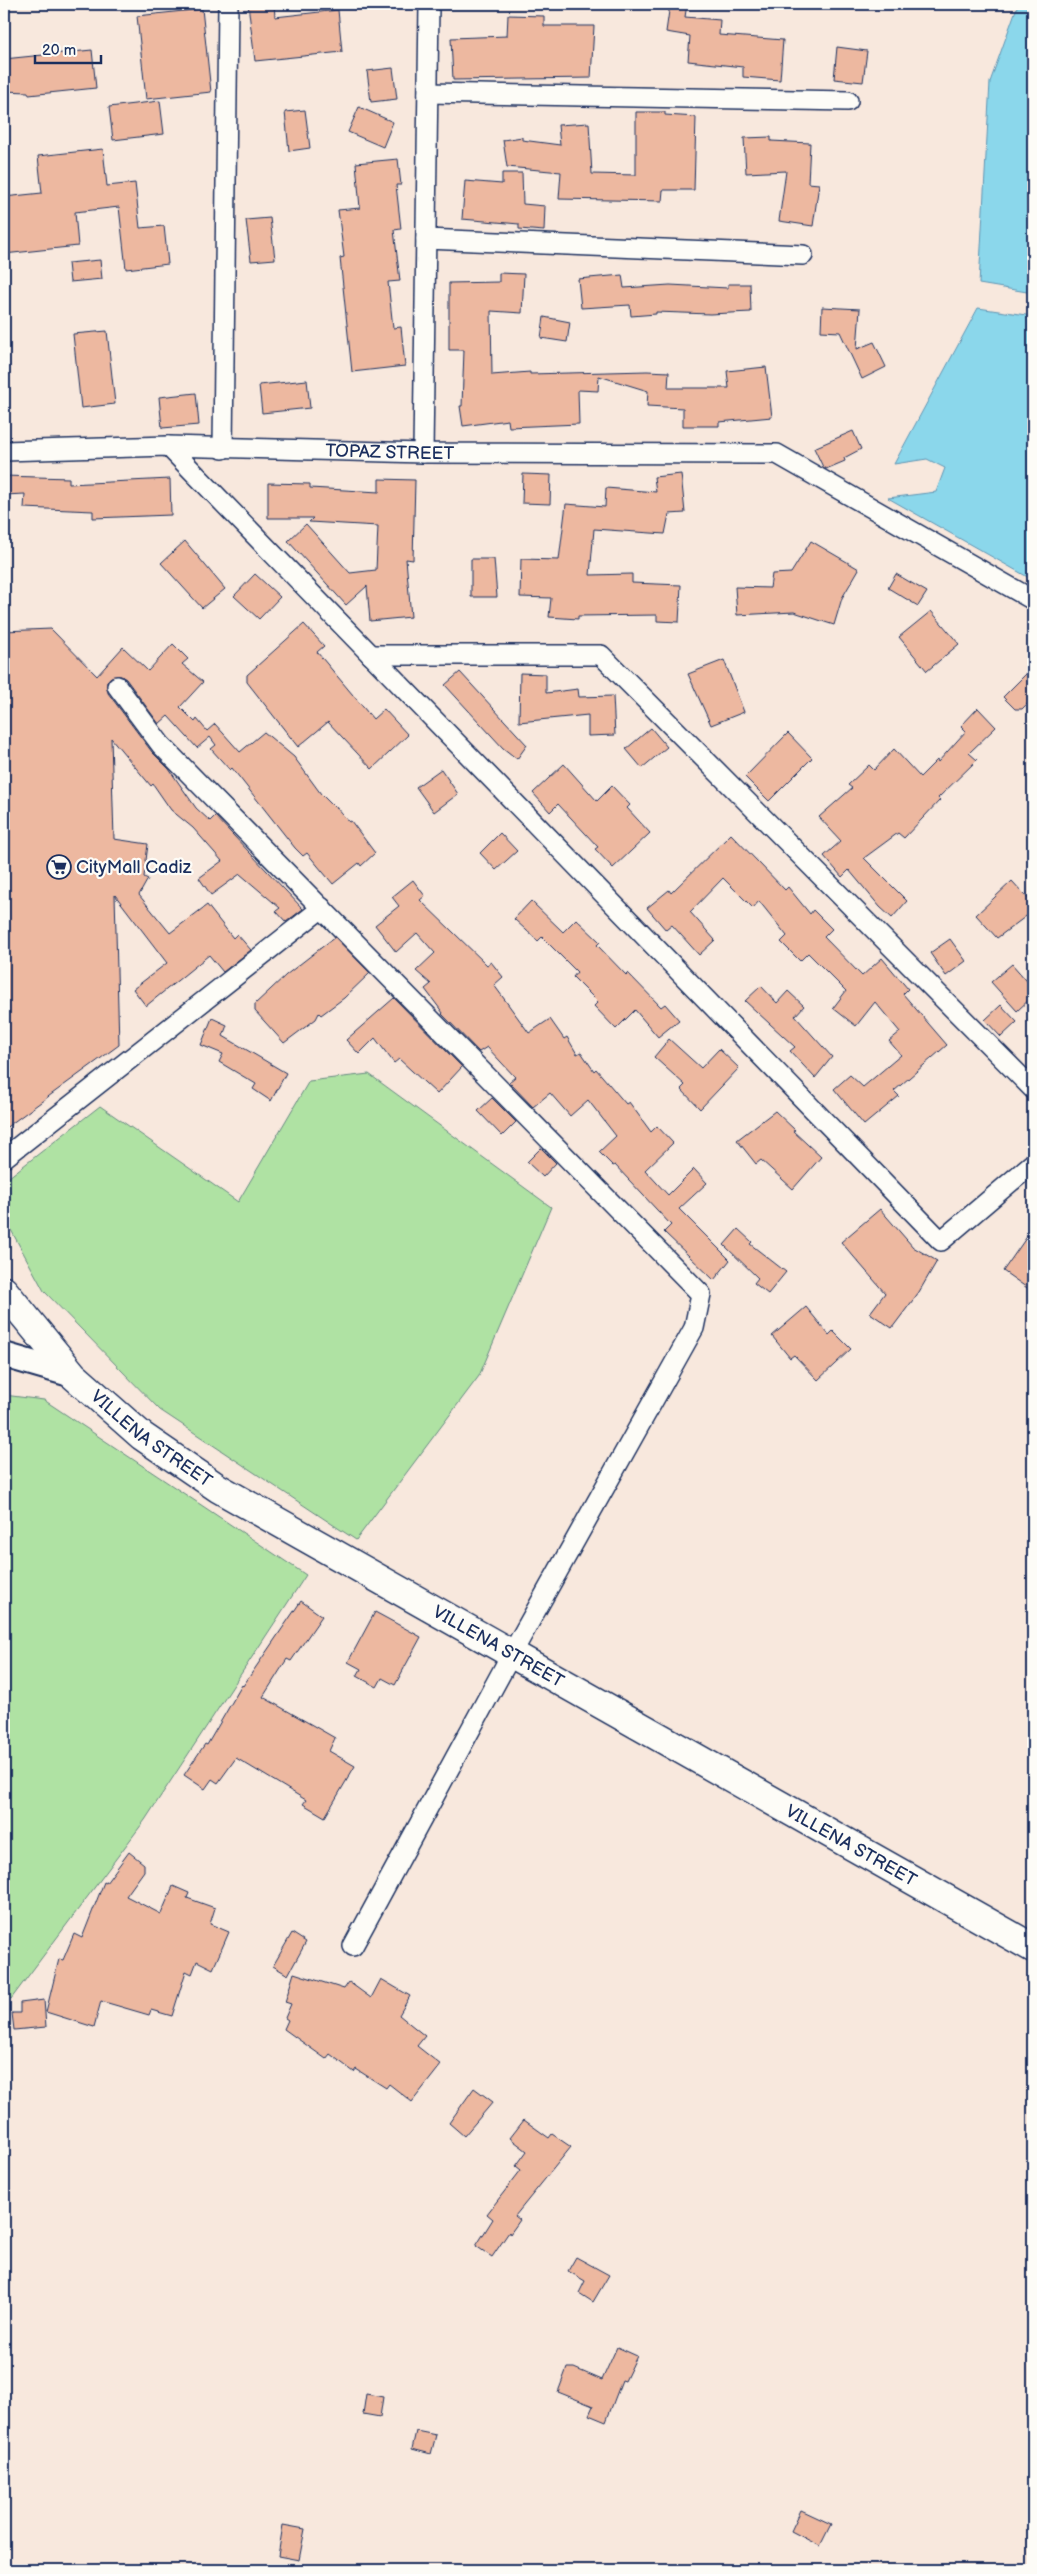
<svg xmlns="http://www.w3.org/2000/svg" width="1037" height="2574" viewBox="0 0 1037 2574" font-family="'Balsamiq Sans',sans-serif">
<rect width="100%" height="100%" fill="#f8e8dd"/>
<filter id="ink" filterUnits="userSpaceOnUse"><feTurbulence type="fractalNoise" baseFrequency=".02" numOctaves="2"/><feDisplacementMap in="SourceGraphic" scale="10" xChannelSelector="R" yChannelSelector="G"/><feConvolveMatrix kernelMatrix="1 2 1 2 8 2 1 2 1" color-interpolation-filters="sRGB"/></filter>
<g filter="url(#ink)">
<path fill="#afe2a3" stroke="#658880" d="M369 1074 551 1207 479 1376 356 1540 160 1410 44 1291 4 1217V1181L100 1106 238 1202 309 1081Z
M4 1395 44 1400 306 1575 145 1820 11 1999 4 1996Z"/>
<path fill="#8bd7eb" stroke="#5e94b3" d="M1018 4H1033V293L979 284 990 82Z
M978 308 1033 316V580L888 498 936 492 945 468 927 459 894 464Z"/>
<path fill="#edb8a0" stroke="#1b2f5e" d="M248 4H274L275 17 338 10 342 52 255 61Z
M670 4H687L685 17 720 20 719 35 783 40 780 80 743 77V67L688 61 690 36 666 32Z
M202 9 211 92 146 99 137 16Z
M508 15 544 16V26H594L591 78 453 80 451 38 507 36Z
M837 47 867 51 863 82 834 79Z
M92 50 96 88 29 95 28 92 4 91V59Z
M393 68 397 99 371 102 367 71Z
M160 101 164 134 113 140 109 107Z
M359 107 393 122 383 147 348 132Z
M305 110 310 148 289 151 285 112Z
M636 112H665V115L696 117 694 190H663L662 201 559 199 561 172 507 167 503 140 522 137V140L560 145 558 125 589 123 592 174 636 175Z
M771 137V141L810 143 808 183 819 184 813 226 779 221 786 171 746 173 744 138Z
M103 149 107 186 135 183 140 228 164 226 168 264 126 269 119 207 75 212 78 246 4 254V197L42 193 38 156Z
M398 159 401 185H396L401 229 394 230 400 281 388 282 393 328 401 327 405 366 352 372 340 258 344 257 338 210 360 208 356 163Z
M502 173H522L523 204 545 206 544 231 519 229V224L462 219 465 181 502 184Z
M270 218 275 259 251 261 246 220Z
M100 260 102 279 70 282 68 263Z
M499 273 524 274 522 313 491 311 492 375 530 372V374L647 371 669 372 668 388H729L727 371 766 367 772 417 719 422V426H683V408L647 406 648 391 599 376 598 391 578 390 579 424 509 427 508 420 463 426 460 406H462L464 350H449V283L499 282Z
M622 275 624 288 670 285 728 288V284H750L751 312 710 314 656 312V314L631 316 630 305 581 308 578 279Z
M822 307 860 309 857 349 874 342 886 367 862 379 840 332 821 331Z
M544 317 570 322 567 342 541 338Z
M107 331 115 404 81 408 73 334Z
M307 380 310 408 262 413 259 385Z
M196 393 199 425 162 428 159 397Z
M853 431 861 449 844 458 845 461 826 469 823 467 814 448Z
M523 474 551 475 550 504 522 503Z
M681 474 685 513 669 514 665 534 594 529 590 575 632 574V583L681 585 679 622 657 621V615L578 616V619L549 617 551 598 520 597 521 559 559 560 566 504 605 507 606 488 656 492 654 477Z
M4 476 69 478V484L170 479 171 515 93 518V511L24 508 25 494 4 495Z
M379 479 415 480 413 560 406 559 411 617 370 621 367 586 346 605 288 541 306 524 350 573 376 570 378 526 309 522 313 518H268V483L310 484V488L379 492Z
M185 541 225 589 202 608 161 563Z
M811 541 859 569 842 598 834 625 794 612 737 615 735 587 770 588 772 574 791 573Z
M471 559H494L497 597H471Z
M255 574 280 597 259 619 234 596Z
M896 574 927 592 918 606 888 588Z
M931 611 959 644 927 671 899 637Z
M304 624 324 646 317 652 373 719 384 709 408 735 372 769 328 722 298 747 247 682V675Z
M51 629 97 676 123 647 148 671 173 644 188 659 182 664 203 682 180 707 195 722 197 719 207 731 215 724 240 752 264 732 294 757 321 794 334 807 335 806 349 822 351 821 375 853 361 866 359 863 333 884 307 853 303 856 295 848 232 768 230 770 211 749 216 745 210 737 197 748 168 716 159 724 126 679 121 676 111 677 107 682 108 693 152 752 169 769 196 808 210 821 215 816 303 909 286 922 276 911 280 908 240 874 211 895 199 878 222 861 193 828 171 810 153 784 151 786 111 738 114 839 148 844 144 877 148 879 139 895 170 933 207 905 233 938 237 934 251 950 223 972 209 955 146 1006 133 989 167 963 115 895 119 1045 4 1129V631Z
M724 660 744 712 711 725 688 674Z
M1033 667V698L1022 709H1015L1003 697Z
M460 672 527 745 517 759 503 748 445 685Z
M520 673 546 674V693L578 689 579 697 613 696 615 735 588 736V715L519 722Z
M978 708 996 727 969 753 977 760 938 798 940 800 904 838 898 833 864 858 907 901 892 918 880 907 849 870 842 877 824 856 841 841 819 817 852 788 848 785 869 765 874 770 894 749 920 777 937 760 938 762 966 731 961 726Z
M651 728 667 747 642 768 626 749Z
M788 733 812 758 769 801 745 777Z
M564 764 597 801 612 786 630 805 627 808 650 833 613 868 595 849 598 847 558 804 550 812 533 793Z
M441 769 458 794 434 812 416 787Z
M500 833 517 851 496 870 480 853Z
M731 834 785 890 788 887 810 914 813 910 832 929 824 937 862 976 882 958 908 989 903 994 947 1045 894 1091 899 1096 864 1125 834 1089 850 1075 863 1087 901 1055 889 1041 900 1032 875 1002 856 1026 833 1008 846 991 808 953 800 961 781 942 787 936 759 901 753 908 723 878 690 912 715 940 699 955 672 925 666 930 647 908 669 890 671 893Z
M413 880 425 896 420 900 487 965 491 962 503 977 494 985 529 1033 550 1019 564 1039 567 1037 577 1054 581 1052 594 1071 596 1069 626 1104 629 1102 651 1132 657 1126 673 1143 645 1170 668 1195 694 1169 707 1183 679 1209 730 1260 714 1280 664 1232 671 1225 615 1165 613 1166 599 1152 616 1136 588 1100 570 1116 550 1093 533 1107 509 1082 515 1077 487 1047 479 1052 442 1014 443 1013 425 989 431 984 416 971 435 953 417 933 396 952 375 925 399 906 392 897Z
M1012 881 1033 904V911L997 938 976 915Z
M531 901 563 932 576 919 600 942 597 945 626 975 628 973 661 1007 665 1004 679 1020 658 1037 635 1010 616 1029 594 1006 598 1002 573 977 577 972 542 937 538 941 514 919Z
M335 937 370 973 344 998 321 1015 319 1013 316 1019 284 1043 255 1011V1004L286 975Z
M950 939 966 961 946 976 930 953Z
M1012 964 1033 988V996L1017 1011 991 982Z
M761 986 777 1003 788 991 804 1006 795 1016 832 1057 815 1078 790 1051 795 1047 745 1001Z
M394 998 462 1067 437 1094 399 1059 394 1063 375 1038 359 1054 346 1040Z
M1001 1005 1017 1022 1001 1037 985 1020Z
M212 1018 227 1025 223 1036 286 1073 271 1101 253 1089 256 1084 219 1062 223 1054 201 1045Z
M669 1039 701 1068 719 1049 739 1068 700 1109 681 1089 685 1085 654 1057Z
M492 1098 516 1122 502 1136 478 1111Z
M775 1111 795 1130 793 1131 821 1157 793 1189 761 1160 756 1164 737 1140Z
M541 1148 556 1163 543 1177 527 1162Z
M880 1209 913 1247 937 1261 919 1292 892 1328 870 1313 885 1293 841 1242Z
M1033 1228V1292L1003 1271Z
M738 1229 752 1242 750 1244 786 1272 768 1294 754 1283 758 1278 724 1245Z
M806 1307 829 1335 833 1331 851 1349 818 1380 794 1355 790 1358 772 1336Z
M301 1601 322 1616 291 1661 287 1659 263 1697 335 1738 329 1751 355 1766 325 1817 303 1804 306 1800 236 1758 218 1783 212 1779 205 1789 184 1775 205 1744 207 1745 242 1685 243 1686Z
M375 1612 421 1637 395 1685 382 1678 377 1687 357 1676 361 1669 348 1662Z
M129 1852 144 1864V1871L126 1896 161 1914 173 1886 189 1893 187 1898 215 1908 210 1924 229 1932 213 1969 197 1961 192 1974 186 1971 172 2016 151 2010 149 2015 101 2001 94 2027 46 2012 59 1959 63 1960 74 1934 82 1938 104 1882 106 1883Z
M292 1933 306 1942 288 1975 273 1966Z
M294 1973 344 1989 349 1982 371 1998 381 1979 410 1996 399 2015 425 2036 417 2046 441 2065 412 2102 389 2084 386 2088 356 2069 354 2072 330 2054 326 2059 284 2029 288 2020 285 2018 291 2004 285 2002Z
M44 2000 46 2027 14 2030 12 2013H20V2003Z
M474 2088 493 2102 464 2136 449 2123Z
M524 2120 549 2138 552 2134 571 2147 515 2216 520 2220 510 2234 509 2232 492 2257 476 2246 493 2219 487 2214 521 2170 516 2166 527 2151 510 2138Z
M576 2257 609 2275 593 2302 579 2293 585 2281 568 2271Z
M617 2347 637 2356 625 2381 622 2380 606 2422 589 2415 593 2406 558 2392 567 2368H574L602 2380Z
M366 2394 383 2397 380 2417 363 2414Z
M416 2431 436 2435 431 2454 412 2449Z
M801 2510 831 2524 820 2546 791 2531Z
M283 2525 305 2529 299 2560 278 2556Z"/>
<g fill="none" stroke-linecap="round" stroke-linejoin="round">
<g stroke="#1b2f5e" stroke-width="22">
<g id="minor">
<path d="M428 93 848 101"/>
<path d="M426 239 803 255"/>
<path d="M168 446 941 1241 1033 1163"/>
<path d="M223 449 228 4"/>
<path id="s1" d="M4 451 168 446 423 453 777 454 1033 600"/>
<path d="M423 453 429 4"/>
<path d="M371 655H601L1033 1089"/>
<path d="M117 686 161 745 701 1294 694 1328 511 1655 353 1946"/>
<path d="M4 1158 322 908"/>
</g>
</g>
<g stroke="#1b2f5e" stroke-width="28">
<path id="tertiary" d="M4 1355 73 1375"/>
</g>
<g stroke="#1b2f5e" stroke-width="31">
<g id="secondary">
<path id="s2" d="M4 1291 73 1375 142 1436 218 1488 1033 1948"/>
</g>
</g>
<use href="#minor" stroke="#fdfcf7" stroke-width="19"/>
<use href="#tertiary" stroke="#fdfcf7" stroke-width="24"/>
<use href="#secondary" stroke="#fdfcf7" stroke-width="28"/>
</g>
</g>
<defs>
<g id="supermarket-ring" transform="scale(1.25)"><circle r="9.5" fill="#fdfcf7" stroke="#1b2f5e" stroke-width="1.5"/><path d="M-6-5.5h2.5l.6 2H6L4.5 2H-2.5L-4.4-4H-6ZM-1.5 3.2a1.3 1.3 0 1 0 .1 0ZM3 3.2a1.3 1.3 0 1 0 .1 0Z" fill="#1b2f5e"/></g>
</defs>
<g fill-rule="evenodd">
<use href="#supermarket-ring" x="59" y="867"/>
</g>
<g text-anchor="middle" stroke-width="4.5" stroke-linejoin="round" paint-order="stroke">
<g font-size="18" fill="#1b2f5e" stroke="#fdfcf7">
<text dy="6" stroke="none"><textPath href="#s1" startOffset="386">TOPAZ STREET</textPath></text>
<text dy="6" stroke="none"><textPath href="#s2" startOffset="210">VILLENA STREET</textPath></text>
<text dy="6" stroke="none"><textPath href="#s2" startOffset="615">VILLENA STREET</textPath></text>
<text dy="6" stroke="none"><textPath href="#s2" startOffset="1020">VILLENA STREET</textPath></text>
</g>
<g font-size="18" fill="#1b2f5e" stroke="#fdfcf7" text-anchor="start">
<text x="76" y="873">CityMall Cadiz</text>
</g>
</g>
<rect width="1037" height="2574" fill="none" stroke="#fdfcf7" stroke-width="20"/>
<rect x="10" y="10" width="1017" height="2554" fill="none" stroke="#1b2f5e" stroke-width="2" filter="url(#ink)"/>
<path d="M35 55v8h66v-8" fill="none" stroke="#1b2f5e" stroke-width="2.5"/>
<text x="42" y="55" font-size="15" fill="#1b2f5e" stroke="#fdfcf7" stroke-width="4" paint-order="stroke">20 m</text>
</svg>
